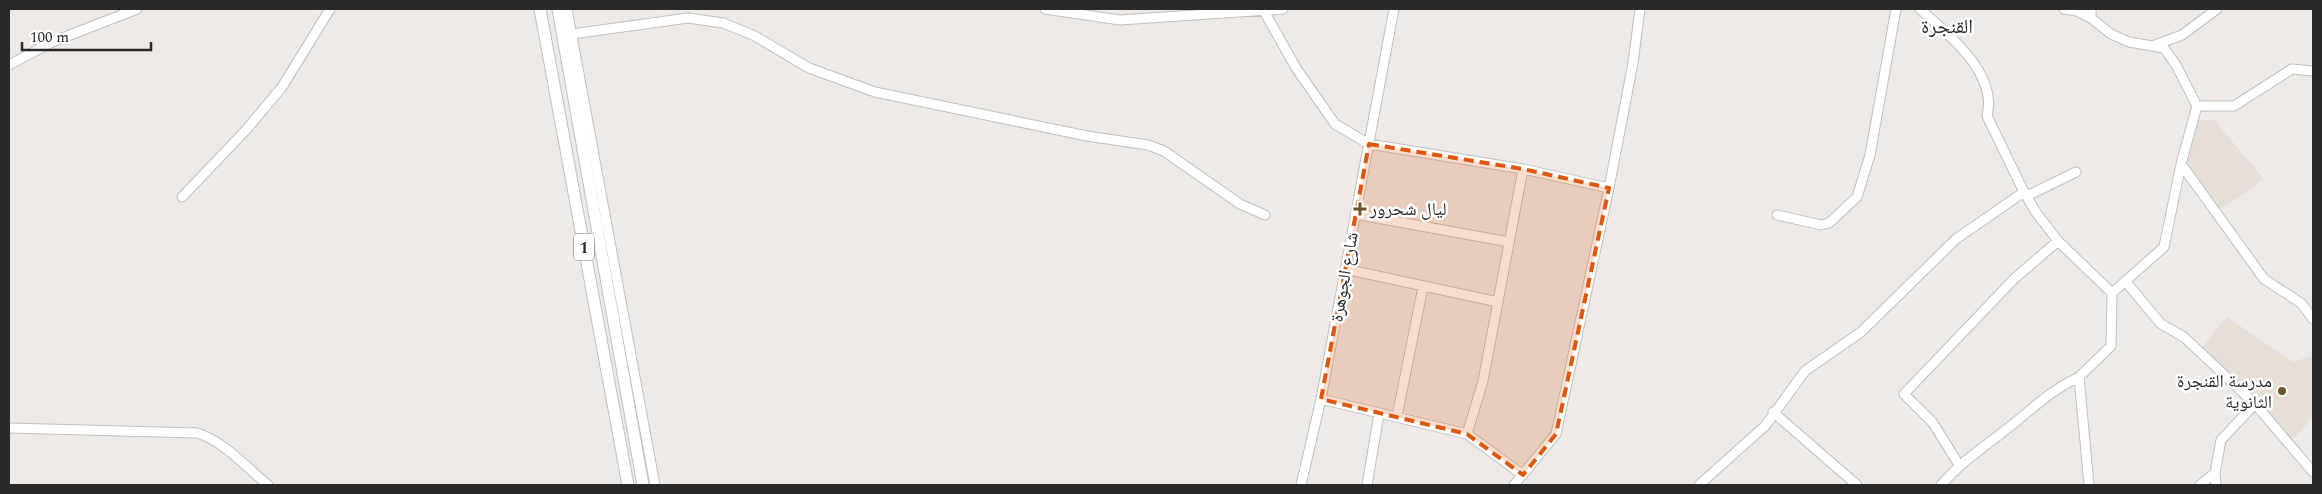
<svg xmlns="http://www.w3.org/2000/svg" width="2322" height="494" viewBox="0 0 2322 494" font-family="Spectral,'Noto Naskh Arabic',serif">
<rect width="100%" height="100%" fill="#edeae7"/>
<path fill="#e5dfd5" d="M2193 120H2214L2264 179 2218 211 2185 169Z
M2227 317 2293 362 2311 356 2313 359V417L2291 442 2261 406 2202 347Z"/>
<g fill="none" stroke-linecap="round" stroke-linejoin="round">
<g stroke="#c2c0bd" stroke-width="11">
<path id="minor" d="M567 9 655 485
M1045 9 1120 20 1283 9
M2064 9 2077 11 2091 18V9
M1264 11 1296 68 1335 124 1369 144 1523 169 1609 188
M572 34 688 18 723 23 753 35 809 68 875 92 1087 136 1148 145 1164 151 1240 204 1265 215
M2155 45 2182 35 2217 9
M9 65 52 42 137 9
M2197 106H2234L2292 69 2313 71
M2181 164 2264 279 2301 303 2313 319
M2024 192 2035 211 2058 241 2112 293
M2027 196 2076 172
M182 197 246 130 282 87 330 9
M1355 214 1509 242
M1777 215 1821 225 1829 223 1857 197 1870 155 1896 9
M1345 269 1498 302
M2126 282 2161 324 2184 337 2255 404 2221 440 2215 473 2200 485
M1321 399 1467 434 1523 475
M2255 404 2313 472
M1773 412 1857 485
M1397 416 1423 287
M9 428 197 433C224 441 247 468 268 485
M1467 434 1483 381 1523 169
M1959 465 1933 423 1904 394 2014 279 2058 241
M2215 473 2216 485
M1301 485 1321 399 1394 9
M1367 485 1379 414
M1514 485 1556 434 1609 188 1633 63 1640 9
M1699 485 1765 426 1805 371 1861 332 1956 239 2024 192 1987 116C1998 73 1948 34 1920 9
M1941 485C1963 460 1983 448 2008 428 2034 408 2049 391 2079 377
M2089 485 2079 377 2111 346 2112 293 2164 247 2181 164 2197 106 2176 65 2164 48 2129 42 2111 34 2091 18"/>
</g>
<g stroke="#c2c0bd" stroke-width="13">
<path id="major" d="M540 9 628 485
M558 9 643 485"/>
</g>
<use href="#minor" stroke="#fff" stroke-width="9"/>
<use href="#major" stroke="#fff" stroke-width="11"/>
</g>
<path fill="#de570d" fill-opacity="0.2" stroke="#de570d" stroke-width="4" stroke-dasharray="10 6" stroke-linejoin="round" d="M1369 144 1523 169 1609 188 1556 434 1523 475 1467 434 1321 399Z"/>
<g fill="#705327" stroke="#fff" stroke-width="2">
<path d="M1357.5 201.5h5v5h5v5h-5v5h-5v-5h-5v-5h5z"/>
<circle cx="2282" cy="391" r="5"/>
</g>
<g text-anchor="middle" stroke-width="5" stroke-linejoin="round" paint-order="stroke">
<rect fill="#fff" stroke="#6a6968" stroke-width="1" x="574" y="233.5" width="20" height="27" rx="4"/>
<g font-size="16" font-weight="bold" fill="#2a2928">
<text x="584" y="253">1</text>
</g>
<g font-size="18" fill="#2a2928" stroke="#fff" text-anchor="start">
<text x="1370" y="215">ليال شحرور</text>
<text x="2272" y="387" text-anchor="end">مدرسة القنجرة<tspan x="2272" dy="21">الثانوية</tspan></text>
</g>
<g font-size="18" fill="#2a2928" stroke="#fff">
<text transform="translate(1344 277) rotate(-80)" y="6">شارع الجوهرة</text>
</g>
<g font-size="20" fill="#2a2928" stroke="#fff">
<text x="1947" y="33">القنجرة</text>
</g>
</g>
<rect width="2322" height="494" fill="none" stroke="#2a2928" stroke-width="20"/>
<path d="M22 42v8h129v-8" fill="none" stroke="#2a2928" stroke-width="2.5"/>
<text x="30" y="42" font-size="15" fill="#2a2928" stroke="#ffffff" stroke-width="4" paint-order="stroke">100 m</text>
</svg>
